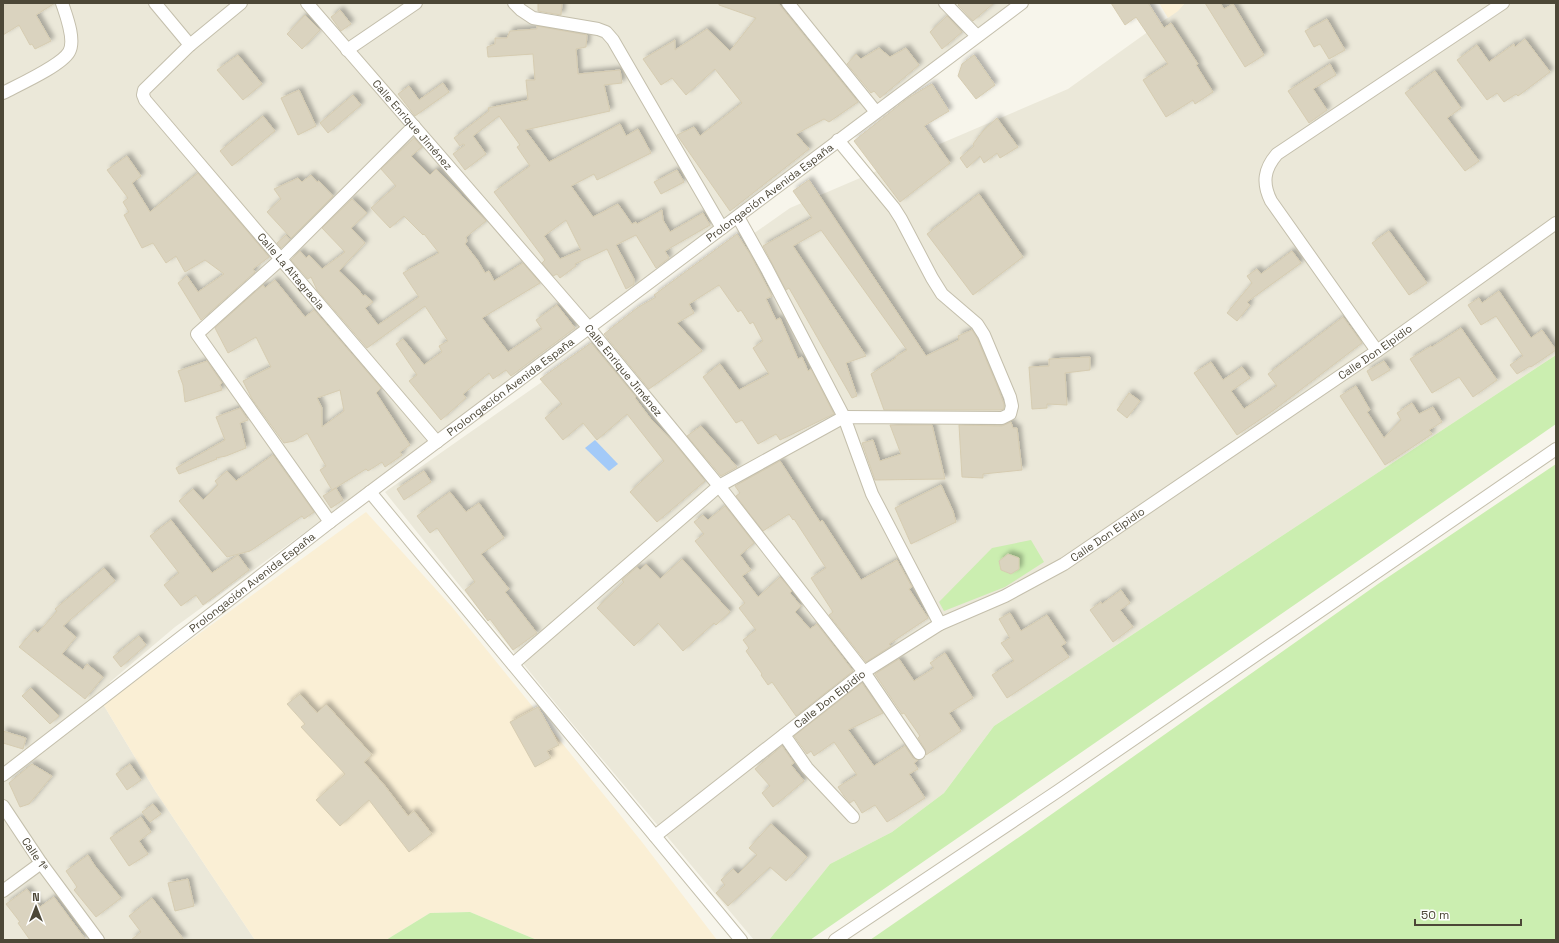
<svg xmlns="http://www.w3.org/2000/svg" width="1559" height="943" viewBox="0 0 1559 943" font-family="'Space Grotesk',sans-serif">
<defs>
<filter id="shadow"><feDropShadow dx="3.5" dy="-3.5" stdDeviation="2" flood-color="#0004"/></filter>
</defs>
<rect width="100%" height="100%" fill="#f7f5eb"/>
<path fill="#ebe8d9" d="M3 3H1022L515 383 356 495 175 627 110 682 103 704 154 789 255 940H3Z
M1185 3H1556V355L994 726 944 793 892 832 830 864 769 940H754L565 715 456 581 385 492 790 208 1068 89 1177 11Z"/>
<path fill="#faefd5" d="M1159 3H1185L1178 11 1168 18Z
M366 512 452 607 642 842 717 940H537L470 912 430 913 386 940H255L154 789 103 704Z"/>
<path fill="#cbeeb0" d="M1556 355V424L810 940H769L830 864 892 832 944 793 994 726Z
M1556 464V940H870L1025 833 1378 584Z
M1031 540 1044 562 1005 587 944 611 939 602 992 548Z
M470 912 537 940H386L430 913Z"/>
<path fill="#a3caf8" d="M595 440 618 464 609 471 585 448Z"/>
<path fill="#dad3bf" stroke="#d6ccb1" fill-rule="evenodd" filter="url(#shadow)" d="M3 3H55L36 15 51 41 35 49 32 44 30 45 19 25 3 35Z
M538 3H562L561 15 538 11Z
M719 3H778L858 102 829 122 824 119 796 134 809 149 730 211 677 135 694 127 700 136 742 103 715 69 686 95 672 78 661 85 643 59 675 40V50L707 29 730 51 756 18 719 5Z
M960 3H994L973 21 958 5Z
M1111 3H1148L1164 28 1171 23 1198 64 1196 65 1213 92 1195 104 1193 100 1166 117 1143 80 1168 64 1136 17 1125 25Z
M1205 3H1220L1224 9 1233 4 1264 55 1245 67Z
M340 10 351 24 341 31 331 17Z
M305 15 320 30 302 49 287 34Z
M947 16 962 32 942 49 930 32Z
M1327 19 1345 50 1329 59 1320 44 1314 47 1305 31Z
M537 26 587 35 586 47 576 49 578 74 620 70 622 83 604 85 610 111 525 130 549 162 620 124 626 136 638 129 651 153 597 180 594 174 571 186 593 217 618 204 632 224 636 222 637 224 662 210 663 220 670 232 703 213 710 225 665 251 669 258 656 268 636 235 616 245 634 279V284L626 289 607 249 575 264 576 266 560 278 557 274 553 276 542 263 545 260 494 192 530 166 517 147 520 145 499 116 473 136 486 154 465 170 453 154 465 145 463 144 460 146 454 138 489 111 488 108 528 100 526 80H535L533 54 488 57 487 47 495 44V38H507L510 31 537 29ZM566 220 581 250 560 259 544 236Z
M1525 39 1550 72 1518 96 1516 94 1504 102 1497 93 1487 100 1457 60 1477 45 1489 62 1514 44 1515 47Z
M879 48 890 57 906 48 919 65 880 98 874 91 871 93 847 64 856 54 861 59Z
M238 55 262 84 243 100 217 70Z
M974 55 995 85 976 99 958 76 962 64Z
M1330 64 1336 75 1313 89 1327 110 1309 123 1288 91Z
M1435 71 1461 108 1447 118 1479 161 1465 171 1405 93Z
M443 83 449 92 415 116 398 94 409 86 419 100Z
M932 84 949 111 924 126 950 163 900 202 854 141 908 98Z
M299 90 316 126 298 135 281 98Z
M353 95 361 105 328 133 320 123Z
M263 116 275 131 232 166 220 151Z
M997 118 1018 147 1000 158 997 153 984 163 980 156 967 168 960 158 974 146 973 144 983 131Z
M414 138 422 147 411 156 430 175 436 169 486 221 466 237 467 241 465 244 478 261 485 273 489 271 494 281 523 263 540 283 482 318 508 352 542 329 536 320 557 305 575 328 511 376 506 370 493 379 489 373 463 394 466 398 441 420 409 381 417 375 396 344 403 339 424 365 442 352 439 346 448 341 425 306 367 348 317 290 311 277 308 279 291 260 300 251 306 258 309 255 322 269 345 252 322 228 352 199 367 213 351 228 365 243 339 271 358 289 363 296 365 295 373 302 365 308 378 325 419 297 403 273 439 253 424 234 423 235 404 216 390 228 371 208 396 186 381 169Z
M127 156 141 176 132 183 150 212 198 173 269 257 253 269 255 272 201 320 178 283 187 276 198 292 224 274 205 260 185 272 176 256 166 263 153 243 142 248 124 215 129 212 123 202 128 198 107 170Z
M677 170 684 182 661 194 654 182Z
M311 175 317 182 319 181 333 196 291 238 267 212 281 199 274 189 298 178 302 182Z
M809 180 926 356 959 340 958 336 972 330 977 338 996 383 1004 404V409L1000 410H884L871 374 896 358 895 357 907 350 821 230 793 246 866 356 846 363 857 396 852 398 789 288 786 290 763 246 812 218 793 191Z
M979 194 1023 257 973 295 927 234Z
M1389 231 1427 283 1409 295 1372 243Z
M737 234 750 254 772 296 766 299 776 320 780 318 798 359 802 357 808 371 811 369 834 414 780 440 776 434 758 444 742 420 736 423 703 377 720 364 739 390 769 374 753 348 763 341 753 322 750 324 741 310 738 312 719 285 689 304 694 313 677 323 702 351 649 389 604 334 637 308 656 297 654 295Z
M286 235 290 240 281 248 277 243Z
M1292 251 1301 263 1247 302 1250 305 1237 321 1227 313 1252 283 1247 276 1257 269 1261 274Z
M275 280 305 317 314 310 381 388 376 393 410 445 400 452 402 455 385 467 382 462 368 471 366 469 332 490 320 470 326 466 307 433 294 441 284 443 252 399 243 381 271 367 256 337 228 353 215 328 263 285 265 288ZM340 390 344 411 322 427V408L317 398Z
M1499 291 1531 338 1542 330 1556 350 1531 367 1530 366 1517 374 1510 365 1523 356 1496 316 1481 325 1468 305 1479 298 1482 303Z
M1343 317 1362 343 1274 410 1237 435 1194 373 1211 362 1223 380 1242 367 1250 378 1231 391 1244 409 1277 386 1268 374Z
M1461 328 1497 380 1473 397 1459 377 1432 393 1410 359 1431 346 1432 347Z
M591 343 636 397 635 398 650 418 675 444 705 481 657 522 630 492 664 461 627 414 597 440 583 423 563 440 545 418 562 404 540 379Z
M1090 357V370L1065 373 1067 405 1047 404V408L1032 409 1029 367 1049 366V359Z
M207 361 222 383 220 385 222 390 185 402 183 385 178 371Z
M1384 361 1390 370 1372 381 1367 371Z
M1356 386 1370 410 1367 412 1384 438 1401 420 1397 413 1412 403 1419 414 1433 407 1442 422 1429 430 1432 434 1385 465 1340 396Z
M1129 393 1140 401 1127 418 1117 410Z
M240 408 248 420 240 423 246 448 226 456 216 458 217 459 179 474 176 468 225 440 216 417Z
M1011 422 1013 428H1017L1022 470 983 474V478L962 477 959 425 1002 426Z
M890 425H932L945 479 875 480 862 443 873 440 880 461 901 454Z
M701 426 737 467 721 476 687 436Z
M273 455 314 512 304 519 302 516 250 551 227 557 179 501 193 489 203 500 218 485 215 481 227 471 236 481Z
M780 461 820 522 822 520 861 580 897 560 912 587 909 589 928 618 889 644 891 646 866 662 829 615 833 612 811 578 826 568 794 519 793 520 789 514 763 531 736 496 740 493 735 486Z
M424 471 431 482 404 500 397 489Z
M941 485 953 511 956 522 911 544 895 508Z
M336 488 343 500 331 508 323 496Z
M450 492 466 512 479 503 504 538 481 554 509 589 505 592 537 633 513 650 490 619 488 621 465 590 475 582 437 528 430 533 417 516Z
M725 506 754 543 740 555 751 570 742 576 758 597 780 577 792 591 790 593 801 606 795 612 810 629 817 624 853 671 796 716 772 682 768 685 761 675 762 674 746 651 749 648 743 640 756 630 739 608 745 603 695 541 704 534 694 522 703 515 708 520Z
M171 520 212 573 238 555 249 570 203 605 196 595 181 606 164 585 179 573 150 536Z
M1008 554 1019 558V569L1011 574 1001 570 999 561Z
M682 559 730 612 716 625 714 623 683 651 658 623 634 646 597 608 624 582 622 580 637 567 640 570 646 564 660 579Z
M104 568 115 581 63 626 76 637 62 654 83 670 87 664 103 677 85 699 19 647 34 630 38 633 57 611 55 609Z
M1121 590 1130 603 1120 610 1133 627 1113 642 1090 610 1101 602 1102 604Z
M1010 613 1021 631 1047 615 1066 643 1061 646 1069 657 1007 698 992 675 1014 661 1001 643 1010 638 999 619Z
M139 636 146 645 121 667 113 657Z
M945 653 973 698 949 713 961 731 926 755 925 749 918 738 920 736 904 713 902 714 875 674 899 659 914 681 934 668 930 663Z
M862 683 883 713 848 730 871 762 874 766 905 746 913 758 918 760 914 763 918 769 909 774 925 798 887 822 875 805 862 813 854 800 850 803 844 796 838 787 857 775 834 742 814 756 811 751 807 754 794 736Z
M31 688 59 716 50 724 22 696Z
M300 694 317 713 326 704 372 755 364 762 385 786 408 816 414 811 432 834 409 852 369 800 340 826 316 800 345 774 301 727 305 724 287 704Z
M538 707 559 745 547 751 551 758 535 767 510 722Z
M3 731 26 738 23 749 3 743Z
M782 746 794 763 791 765 804 781 773 807 762 793 770 786 755 769Z
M32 764 52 776 29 804 20 807 9 783Z
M130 764 141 780 127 790 116 774Z
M153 804 161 814 150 822 142 812Z
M141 817 151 832 139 841 148 854 129 866 110 838Z
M771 824 807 857 786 881 770 867 728 906 716 893 725 885 721 880 733 869 738 874 757 855 749 848Z
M88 855 95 866 121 898 96 917 74 890 77 887 66 871Z
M188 879 194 906 175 911 168 883Z
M27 889 40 907 54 897 86 940H30L18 923 20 922 6 904Z
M152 898 159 907 184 940H131L141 932 129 916Z"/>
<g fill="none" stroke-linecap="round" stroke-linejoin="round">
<g stroke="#c4bfac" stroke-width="14">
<g id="minor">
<path d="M155 3 190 45"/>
<path id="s1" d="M241 3 190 45 144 90 143 95 145 100 437 442"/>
<path id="s2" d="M307 3 589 328 719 486 864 672 919 753"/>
<path d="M514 3 521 10 533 18 598 29 606 32 613 40 722 228"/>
<path d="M788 3 876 112"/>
<path d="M945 3 977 36"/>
<path d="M347 50 416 3"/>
<path d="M3 93C18 85 61 66 69 52 76 40 66 15 62 3"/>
<path d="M738 217 767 269 844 417 872 494 940 624"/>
<path d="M1377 351 1271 201C1262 183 1264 169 1277 154L1503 3"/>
<path d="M370 492 741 940"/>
<path d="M330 522 197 334 281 259 414 126"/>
<path d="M513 664 719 486 844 417 1002 418 1010 414 1012 406 1010 397 984 335 977 324 942 294 932 278 901 219 894 208 838 140"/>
<path d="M784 735 807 768 853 817"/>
<path id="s3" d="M3 775 330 522 1022 3"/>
<path d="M3 806 41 863 98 940"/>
<path id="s4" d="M655 836 864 672 940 624 1005 596 1064 564 1377 351 1556 223"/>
<path d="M3 891 41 863"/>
<path d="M835 940 1058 791 1556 449"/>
</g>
</g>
<use href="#minor" stroke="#fff" stroke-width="12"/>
</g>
<g text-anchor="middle" stroke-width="3.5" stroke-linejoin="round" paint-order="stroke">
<g font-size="11" fill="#4c4737" stroke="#fff">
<text dy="4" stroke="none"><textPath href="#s2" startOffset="161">Calle Enrique Jiménez</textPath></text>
<text dy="4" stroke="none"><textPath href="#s3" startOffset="963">Prolongación Avenida España</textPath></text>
<text dy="4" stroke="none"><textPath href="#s1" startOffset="366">Calle La Altagracia</textPath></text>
<text dy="4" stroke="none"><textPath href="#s4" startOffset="870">Calle Don Elpidio</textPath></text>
<text dy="4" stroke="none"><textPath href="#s2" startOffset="485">Calle Enrique Jiménez</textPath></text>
<text dy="4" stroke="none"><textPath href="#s3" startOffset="639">Prolongación Avenida España</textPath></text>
<text dy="4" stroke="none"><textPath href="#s4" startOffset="546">Calle Don Elpidio</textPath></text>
<text dy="4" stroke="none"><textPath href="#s3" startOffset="315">Prolongación Avenida España</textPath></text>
<text dy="4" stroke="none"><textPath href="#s4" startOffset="222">Calle Don Elpidio</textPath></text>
<text transform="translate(35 854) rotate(56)" y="4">Calle 1ª</text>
</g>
</g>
<rect width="1559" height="943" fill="none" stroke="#4c4737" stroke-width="8"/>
<g transform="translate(36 907)" stroke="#ffffff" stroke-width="3" paint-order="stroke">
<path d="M0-3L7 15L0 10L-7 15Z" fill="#4c4737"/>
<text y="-6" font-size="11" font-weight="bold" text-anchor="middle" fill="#4c4737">N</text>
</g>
<path d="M1415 919v6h106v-6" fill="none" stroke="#4c4737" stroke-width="2"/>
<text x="1421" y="919" font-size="12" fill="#4c4737" stroke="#ffffff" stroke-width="3" paint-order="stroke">50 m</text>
</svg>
